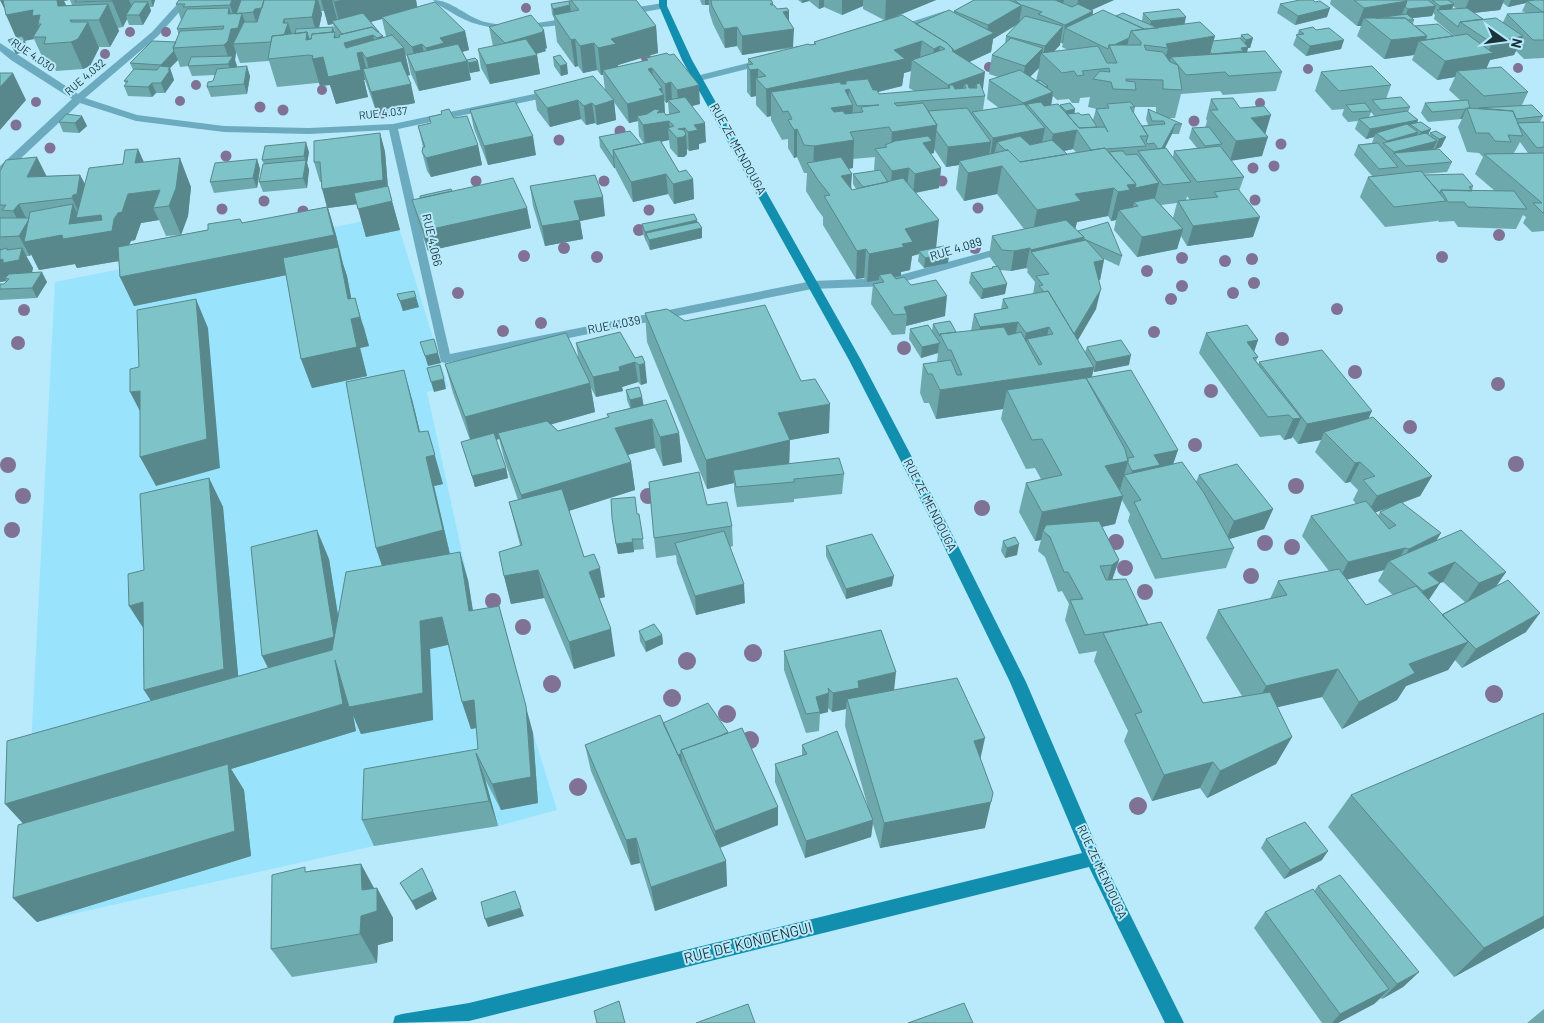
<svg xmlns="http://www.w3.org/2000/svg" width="1544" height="1023" viewBox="0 0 1544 1023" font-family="Barlow,sans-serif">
<rect width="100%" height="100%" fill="#b8eafb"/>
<path fill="#99e3fc" d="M395 215 448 386 427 392 468 580 477 638 507 634 533 733 557 810 498 826 374 846 37 922 41 850 30 767 55 282Z"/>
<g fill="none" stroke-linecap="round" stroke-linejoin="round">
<path fill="#6cabbf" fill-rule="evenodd" d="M181 0H190L158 36 85 98 137 115 224 126 309 128 393 124 553 90 556 91 558 93 553 96 398 129 450 354 812 281 889 278 1007 246 1013 249 1011 251 889 286 812 289 445 363 441 362 389 130 309 134 224 132 136 121 80 103 4 174 0 175V166L72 99 11 60 0 51V43L78 94 152 32Z
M433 0C452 0 466 17 485 22 514 29 544 22 573 17L577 20 573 23C529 29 488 37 449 11 443 8 437 4 433 0Z
M663 3 667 6 666 8 626 15 622 12 626 9Z
M945 11 948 12V16L896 31 892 28Z
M764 59 769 62 767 64 699 81 694 78 696 76Z"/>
<path fill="#128fae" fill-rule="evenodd" d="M659 0H667V6L692 60 861 360 947 524 1026 682 1100 854 1184 1023H1165L1089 867 469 1021 393 1023 395 1016 402 1014 469 1003 1082 853 1010 682 933 524 849 360 682 60 659 6Z"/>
</g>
<g fill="#807294">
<circle cx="526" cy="8" r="5"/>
<circle cx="130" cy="32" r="5"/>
<circle cx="166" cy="32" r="5"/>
<circle cx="105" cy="54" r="5"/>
<circle cx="646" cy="58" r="5"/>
<circle cx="989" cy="67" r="5"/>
<circle cx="1518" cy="68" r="5"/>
<circle cx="1308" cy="69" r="5"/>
<circle cx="196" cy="85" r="5"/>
<circle cx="322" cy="90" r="5"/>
<circle cx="180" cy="101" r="5"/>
<circle cx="36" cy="102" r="5"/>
<circle cx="1260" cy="103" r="5"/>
<circle cx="260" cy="107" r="5.5"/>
<circle cx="283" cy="110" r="5.5"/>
<circle cx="383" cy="113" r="5.5"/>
<circle cx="1194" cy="121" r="5.5"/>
<circle cx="16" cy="125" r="5.5"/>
<circle cx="620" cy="131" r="5.5"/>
<circle cx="559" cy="140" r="5.5"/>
<circle cx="1281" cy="144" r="5.5"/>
<circle cx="50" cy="148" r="5.5"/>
<circle cx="226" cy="156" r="5.5"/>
<circle cx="1274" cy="166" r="5.5"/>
<circle cx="1253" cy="168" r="5.5"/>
<circle cx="476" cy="181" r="5.5"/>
<circle cx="604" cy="181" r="5.5"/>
<circle cx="942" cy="181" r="5.5"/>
<circle cx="1255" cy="200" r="5.5"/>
<circle cx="264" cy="201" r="5.5"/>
<circle cx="978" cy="208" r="5.5"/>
<circle cx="222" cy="209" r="5.5"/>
<circle cx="649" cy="210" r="5.5"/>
<circle cx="303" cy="211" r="5.5"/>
<circle cx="639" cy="230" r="6"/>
<circle cx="1499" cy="235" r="6"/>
<circle cx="564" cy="248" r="6"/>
<circle cx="975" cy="248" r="6"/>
<circle cx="524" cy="256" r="6"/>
<circle cx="597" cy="257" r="6"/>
<circle cx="1442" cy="257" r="6"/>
<circle cx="1182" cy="258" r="6"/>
<circle cx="1252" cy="259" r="6"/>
<circle cx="1225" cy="261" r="6"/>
<circle cx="1147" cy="271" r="6"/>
<circle cx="1254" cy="283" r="6"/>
<circle cx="1182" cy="286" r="6"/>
<circle cx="458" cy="293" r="6"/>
<circle cx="1233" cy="293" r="6"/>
<circle cx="1171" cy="299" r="6"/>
<circle cx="1337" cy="309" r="6"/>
<circle cx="24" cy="310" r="6"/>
<circle cx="541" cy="323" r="6"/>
<circle cx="503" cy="331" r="6"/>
<circle cx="1154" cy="332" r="6"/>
<circle cx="1282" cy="339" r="7"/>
<circle cx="18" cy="343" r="7"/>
<circle cx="904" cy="348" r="7"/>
<circle cx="1355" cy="372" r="7"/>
<circle cx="1498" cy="384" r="7"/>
<circle cx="1211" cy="391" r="7"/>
<circle cx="1410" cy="427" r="7"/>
<circle cx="1195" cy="445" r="7"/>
<circle cx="1516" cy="464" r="8"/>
<circle cx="8" cy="465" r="8"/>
<circle cx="1296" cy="486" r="8"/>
<circle cx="23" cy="496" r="8"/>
<circle cx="648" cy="496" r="8"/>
<circle cx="982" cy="508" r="8"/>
<circle cx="12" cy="530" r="8"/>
<circle cx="1116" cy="542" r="8"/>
<circle cx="1265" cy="543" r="8"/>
<circle cx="1292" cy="547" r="8"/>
<circle cx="1125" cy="568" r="8"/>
<circle cx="1251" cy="576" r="8"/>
<circle cx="1145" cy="592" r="8"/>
<circle cx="493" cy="601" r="8"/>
<circle cx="523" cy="627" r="8"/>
<circle cx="753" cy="653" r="9"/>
<circle cx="687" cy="661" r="9"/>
<circle cx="552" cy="684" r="9"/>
<circle cx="1494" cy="694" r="9"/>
<circle cx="672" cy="698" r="9"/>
<circle cx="727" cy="714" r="9"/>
<circle cx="750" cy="740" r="9"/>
<circle cx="578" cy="787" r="9"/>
<circle cx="1138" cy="806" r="9"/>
</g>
<path fill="#6ca8ac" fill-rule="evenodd" d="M0 0H69L64 1 66 5H72L70 0H155L153 7H150L151 11 143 25H129L127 19 123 27 118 28 119 31 110 47H99V48L90 66 83 69 56 71 53 64 46 65 34 39 24 41 29 51 16 54 13 49 8 40 16 37 5 8Z
M179 0H416L417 7 465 31 469 50 462 52 467 60 480 71 470 73 469 72 471 80 419 91 411 74 407 56 405 54 410 75 407 76 415 103 376 111 365 80H364L368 97 336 104 330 85 320 86 319 83H317L277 87 269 61 240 63 236 52 235 60 237 66 236 67 250 76 247 94 211 97 207 87 213 81 215 75 192 76 188 66 180 67 178 60 170 68 174 80 165 93H156L152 97 128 96 124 86 126 84 124 81 133 70 130 63 176 42 179 35 177 29 181 20 176 4ZM321 11H324L328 25 333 24 336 37 333 27 319 28 322 14ZM382 19 386 36 387 37 384 38 383 36 379 33 371 22Z
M569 0H636L656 26 658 53 618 65V67L647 60 646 58 700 104 692 106 706 142 699 144V149L689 151 687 149V154L684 157H678L670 148 669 140 661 142 679 172 693 179 694 199 674 204 668 194 633 202 615 168H614L600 147 599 137 641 144H644L639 136 638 121 629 123 614 102 616 120 597 125 595 123 586 125 581 119 550 127 537 110 534 91 605 89 603 75H601L597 70 583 73 578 66 575 67 557 42 554 18 552 14 551 4 569 1ZM664 100 666 103 668 102 669 114 666 115 665 114Z
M700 0H771L773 3V5L777 9 789 11V21L793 47 814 44V42L884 20 863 9V6L842 15 824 7 819 9 809 1 802 3 798 0H936L897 16 916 24 954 12V11L974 0H1114L1092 10 1093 11V15L1116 16 1142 21 1143 13 1185 24 1215 36 1213 41 1240 39 1241 35 1253 38 1250 48H1248L1247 52 1282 72 1276 91 1223 95 1220 91 1181 94 1175 118H1167L1182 124 1179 134H1172L1165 148 1173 157 1174 151 1197 148 1189 138 1192 128H1205L1207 121 1206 119 1211 99 1240 108 1265 134 1262 156 1231 160 1244 177 1239 191 1253 237 1187 246 1181 236 1177 249 1137 257 1114 230 1116 220 1111 221 1108 216 1077 222 1075 229 1078 231 1122 256 1119 266 1104 259 1100 280H1099L1096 309 1078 340 1085 352 1087 347 1129 365 1094 372 1093 371 1092 377 1178 450 1173 464 1196 482 1199 475 1273 509 1264 529 1229 539 1234 548 1226 568 1155 579 1128 521 1130 514 1122 500 1115 524 1102 527 1119 560 1112 580 1148 625 1203 703 1242 696 1206 638 1218 610 1270 599 1278 581 1329 571 1302 536 1311 516 1356 504 1353 500 1358 490 1350 482 1345 483 1315 452 1321 440 1298 444 1292 436V438L1284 440 1280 435 1260 437 1199 353 1206 333 1258 340 1254 352 1258 357 1256 361 1259 364V362L1368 419 1432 476 1420 496 1402 503 1437 541 1506 572 1496 586 1526 632 1462 668 1455 660 1448 670 1406 686 1397 700 1342 729 1322 697 1277 707 1292 737 1276 764 1207 798 1200 788 1152 801 1124 741 1128 731 1094 661 1097 651 1079 654 1065 620 1069 604 1062 591 1058 592 1045 557 1038 551 1041 540 1035 541 1019 512 1026 483 1041 479 1035 468 1026 469 1001 419 1003 409 936 419 929 403H924L920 393 923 364 937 362 938 353 921 358 909 339 910 329 932 331 933 324 956 332 971 331 974 314 1001 309 1003 299 1033 294 1035 282 1027 272 1028 270 1026 268 1011 271 1000 270 1005 294 981 299 969 283 971 273 992 269V267L996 266 989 256 992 236 1024 229 997 194 964 201 956 189 959 165 946 167 934 149V153L931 154 941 168 939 188 916 193 936 248 949 253 948 263 924 268 918 261 919 254 912 256 910 270 901 272V276L895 277 896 279 911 285 945 316 906 326 905 334 892 335 871 304 873 284 878 283 879 280 867 282 864 278 856 279 823 225V217L817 209 806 191 807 173H804L797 157 794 158 788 148V139L782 140 771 120V116L767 117 756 105V96L751 97 747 92V65H748V59L793 48 742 55 737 46 725 48 713 24 709 11V5H702ZM1017 25 1006 36 1005 44 992 55 989 74 998 77 989 80 987 99 999 108 983 110 985 96 969 62 991 52 993 39ZM1060 43H1063L1062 47 1068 50 1054 51 1060 45ZM1039 68 1036 81 1030 76ZM911 71 909 88 914 91 879 94 878 92 902 86 904 73ZM1053 96 1057 100 1069 99 1072 103H1079L1080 98 1090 97 1088 107 1097 109H1096L1093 120 1081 115 1074 114 1075 109 1060 105V106H1051ZM1135 107H1156V113L1148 109 1146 119 1148 125 1142 126 1134 113ZM1073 149 1076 152 1067 154 1064 151ZM875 157 874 169 875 171 853 174V184L856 189 852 190 848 169 853 168V159ZM1187 196 1190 200H1186ZM1177 203 1173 218 1161 205ZM1390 507 1380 512 1378 516 1375 512ZM1384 570 1378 581 1393 595 1366 605 1347 579ZM1443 582 1465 602 1442 614 1429 600 1440 583Z
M1331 0H1542L1544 1V58L1524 59 1516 51 1514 55 1490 60 1486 68 1528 92 1522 105 1543 116 1540 122H1544V231L1532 232 1523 223 1526 217 1523 215 1516 229 1458 227 1454 221 1439 222 1437 220V221L1385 227 1360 197 1368 177H1373L1354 155 1358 145 1372 143 1374 137 1366 139 1355 129 1358 121 1348 122 1342 115 1344 109 1332 110 1315 91 1321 72 1391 85 1386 99 1410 107 1408 112 1418 120 1417 123 1429 135 1430 133 1446 137 1441 147 1436 149 1452 162 1447 172 1423 174 1424 175 1473 186 1472 191H1495L1475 174 1483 157 1479 153 1467 152 1458 127 1462 119 1428 122 1421 113 1425 103 1460 100 1449 90 1455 77 1437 80 1412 60 1414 55 1384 59 1357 36 1361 26H1357L1330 4ZM1503 3 1508 7 1526 3 1522 11 1526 13 1507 14 1503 22 1483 19 1473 13 1500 10ZM1453 6 1457 9H1451ZM1433 13 1435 15 1434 19 1454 36 1415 26 1413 24 1414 20 1412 18 1432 16ZM1371 112 1374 116 1369 117ZM1520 142 1528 153H1514Z
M1315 2 1327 17 1295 25 1277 13 1280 4Z
M489 27 547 48 545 49 546 51 536 54 537 55 540 74 490 84 481 68 478 49 493 46Z
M1299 30 1341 49 1306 56 1293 45Z
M553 57 568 74 561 76 554 66Z
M470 110 536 155 488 165 474 129Z
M82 116 87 126 79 133 63 132 59 122Z
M429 117 454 118 478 145 482 165 431 177 427 171 422 152 423 147 418 126 431 123Z
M380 133 385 152 388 187 400 230 366 237 357 204 328 208 336 235 343 264 347 276 351 298 364 327 369 346 360 348 367 376 312 388 301 359 286 275 134 306 120 277 119 261 77 268 75 264 39 270 31 254 30 256H26L33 268 32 273 47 282 37 298 0 300V284H4L6 281 0 282V171L47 176 80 175 85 184 123 164 138 149 144 162 191 187 188 216 181 235 327 207 321 182H320L314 162ZM159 220 166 236 179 235 129 245 131 241 135 240 141 223Z
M309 152 307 163 309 170 307 188 263 192 259 182 264 164 262 160Z
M257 159 260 169 257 188 214 193 210 182Z
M530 186 605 216 580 221 583 239 545 246 533 206Z
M452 191 527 208 531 228 428 251 417 220 412 200Z
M697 222 702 238 650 250 643 234 642 224Z
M397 294 419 307 403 311Z
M645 313 685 321 801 381 829 433 790 440 789 464 844 474 842 494 794 499V502L737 507 734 490V483L707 489 647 342Z
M576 343 635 358 642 356 647 383 641 385 638 382 622 387 623 391 596 397 591 388 595 412 551 424 558 431 608 418 607 414 630 408 627 400 626 390 642 397 643 405 679 433 682 462 663 466 655 448 628 455 631 462 635 490 569 511 584 557 605 597 599 598 615 656 574 669 544 598 511 604 504 576 520 545 509 502 518 500 505 462 499 439 496 440 506 468 508 478 475 487 461 442 470 440 453 393 445 364 578 356Z
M412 399 420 432 443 484 434 486 450 554 468 580 473 610 533 733 538 803 501 810 485 779 498 826 374 846 362 820 478 749 476 728 471 729 462 702 448 645 430 649 433 720 361 734 353 715 356 731 231 769 244 790 251 856 37 922 13 898 23 823 151 701 144 690 143 628 144 570 209 478 223 507 238 676 268 668 329 559 338 616 382 566 376 548Z
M649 482 707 505 732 526 733 546 730 547 745 603 696 615 677 563 676 555 656 558Z
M637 514H639L644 549 634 550V552L618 554 613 528Z
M1003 541 1017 555 1005 558 1001 551Z
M826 546 892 586 846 599 826 556Z
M639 631 662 635 663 644 646 652 640 641Z
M784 651 894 690 980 758 985 828 880 848 873 824 871 837 805 858 775 782V764L802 755V745L868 807 845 726 846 709 832 712 828 708V712L820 714 819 731 806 733 784 670Z
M1544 713V928L1454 977 1328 827 1351 795Z
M663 723 728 733 778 807V825L720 848 726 861 727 886 655 911 640 863 631 865 591 771 585 745Z
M1266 839 1322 860 1284 879 1261 848Z
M361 864 374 888H377L393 918V941L378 945 377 963 292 977 271 949 308 871Z
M400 883 437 899 416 910Z
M1318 886 1419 972 1403 987 1382 999 1381 998 1374 1004 1338 1023H1322L1254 928 1265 912 1314 891Z
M1544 1009V1023H1527Z"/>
<path fill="#58888c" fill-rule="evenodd" d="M0 0H33L4 8Z
M34 0H69L64 1 69 12 71 21 78 38 88 22 99 48 90 66 83 69 71 42Z
M113 0H129L133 9 126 15 127 19 123 27 112 1Z
M151 0H155L153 7Z
M232 0H241L236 23 230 5Z
M316 0H318L322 14 317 36 312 17Z
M321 0H332L338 23 332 21 333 24 328 25Z
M344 0H416L418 11 382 17V19L341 29 334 2Z
M705 0H709V5H705Z
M802 0H809V1L802 3Z
M819 0H824V7L819 9Z
M842 0H863V6L842 15Z
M886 0H936L885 21Z
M1057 0H1064L1062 7 1055 10Z
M1078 0H1114L1075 17Z
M1469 0H1504L1500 10 1463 14Z
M1511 0H1538L1527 1 1526 3 1508 7Z
M1407 1 1400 20 1364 18 1361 26H1357L1364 8Z
M148 2 151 11 143 25 139 15Z
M108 4 119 31 110 47 99 20Z
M1454 4 1450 14 1438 11 1440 6Z
M570 5 571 15H554V18L553 9Z
M1022 5 1019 23 993 39 991 52 952 70 954 51 987 36 988 25Z
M1436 6 1432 16 1404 19 1408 9Z
M229 8 235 26 242 13 248 32 233 44 236 52 235 60 237 66 232 74 228 64 230 62 224 45Z
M265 8 268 17 258 18 256 22 253 12 255 9Z
M1330 8 1327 17 1295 25 1298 16Z
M33 10 40 15 41 24H38L44 37H33L34 39 18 42 6 15Z
M789 11V29H794L793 47 742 55V36L783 12Z
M1093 11 1090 29 1065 28 1063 43 1062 44 1065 25Z
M1186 17 1184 27 1148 31 1151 21Z
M284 19 287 28 288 23 294 41 288 57 283 23Z
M656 26 658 53 618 65 619 71 603 70V75H601L598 48 611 39Z
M1063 26 1060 45 1047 59 1043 55 1045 46Z
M333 27 342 59 328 46Z
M737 27V46L725 48 724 29Z
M544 30 547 48 545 49 546 51 515 60 537 55 540 74 490 84 486 65 508 61 505 43Z
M465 31 469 50 447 56 430 67 426 48 440 38Z
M307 32 323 57 352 70 344 43 379 32 380 37 383 36 387 52 404 48 410 75 373 85 366 58 362 52 369 79 363 69 365 80H364L368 97 336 104 330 85 320 86 312 59H313L306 40ZM373 35 377 38 381 54 377 52Z
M1215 36 1207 63 1171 57 1168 70 1162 71 1168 48 1166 44Z
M1427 36 1423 44 1419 41 1414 55 1384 59 1391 40Z
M1523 36 1514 55 1490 60 1485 72 1457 71 1455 77 1437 80 1445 61 1487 54 1492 43Z
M1129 38 1125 56 1110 47Z
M1253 38 1250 48H1248L1246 56 1241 57 1243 51 1241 48H1243L1246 40Z
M575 39 578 66 575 67 571 40Z
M1344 40 1341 49 1306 56 1310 46Z
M25 41 29 51 16 54 12 45Z
M922 41 919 65 912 60 911 71 904 73 902 86 853 98 849 89 848 106 853 105 851 131 788 111 771 92V116L767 117 766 89Z
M594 43 597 70 583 73 580 46Z
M422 44 426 63 417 66 412 47Z
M940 46 937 73 931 74 934 49Z
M1043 48 1042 54 1041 53 1039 68 1022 85 1025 66Z
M174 51 178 60 170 68 174 80 165 93 161 83 165 74 161 65Z
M467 61 471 80 419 91 415 72Z
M478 61 480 71 470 73 468 63Z
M567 64 568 74 561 76 560 66Z
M247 66 250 76 247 94 244 84Z
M652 68 654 87 648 69Z
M758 69V80L756 78V96L751 97 750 70Z
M985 72 982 97 976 84 974 97 966 88 964 84 962 98 950 88 949 85 948 99H947L948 85Z
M13 73 26 100 0 130V87Z
M671 82 672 101 668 100V102L666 103 665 84Z
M152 83 156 93 152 97 148 87Z
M411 84 415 103 376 111 371 92Z
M699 85 700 104 679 109 677 90Z
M1048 86 1047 94 1053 92 1050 111 1027 104 1024 121 1020 122 1023 103 1039 89Z
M662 88 663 95H664L665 114 669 121 670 130 668 128 669 140 645 145 643 125 637 116 638 121 629 123 627 104Z
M578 100 581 119 550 127 547 108Z
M614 100 616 120 597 125 595 106Z
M592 103 595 123 586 125 584 106Z
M1075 109 1073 119 1064 120 1066 111Z
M1465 109H1466L1462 119H1460Z
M1271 115 1265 135 1251 118Z
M82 116 87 126 79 133 75 123Z
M1418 120 1415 128 1410 124 1407 131 1376 133 1374 137 1366 139 1370 129Z
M705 123 706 142 699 144V149L689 151 688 132 694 125Z
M1175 124 1172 134 1157 162 1160 152Z
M937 125 934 153 890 160 892 132Z
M685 128V135L686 134 687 154 684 157H678L677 138 678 129Z
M1045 128 1041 147 997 142 994 156 990 157 993 138Z
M797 129V157L794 158V130Z
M1431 129 1426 139 1416 142 1421 132Z
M1077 130 1073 149 1049 154 1053 134Z
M1418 132 1414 142 1386 145 1387 141Z
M380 133 385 152 389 200 328 208 336 235 343 264 347 276 355 318V298L369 346 360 348 367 376 312 388 301 359 351 319 341 264 134 306 120 277 252 251 327 207 322 189Z
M533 136 536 155 488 165 484 146Z
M1268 137 1262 156 1230 161 1236 141Z
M1446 137 1441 147 1435 149 1439 139Z
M854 140 853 168 813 174 814 146Z
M1437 141 1432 151 1394 153 1390 162 1394 152Z
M306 142 309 152 307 163 309 170 307 188 303 178 306 163 304 156Z
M991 142 988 162 959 161V165L946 167 948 147Z
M478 145 482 165 431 177 426 158Z
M138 149 150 177 160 190 153 208 159 220 141 223 135 240 131 241 128 247 125 260 77 268 75 264 39 270 31 254 30 256 19 236 23 230 13 211 19 204 28 222 69 224 73 204 79 217H81L72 198 80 175 90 194 101 215 114 219 135 163Z
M37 157 47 177H27Z
M180 158 191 187 188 216 181 235 169 206Z
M613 158H614L615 168H614Z
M257 159 260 169 257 188 253 178Z
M1002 166 997 194 964 201 968 173Z
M909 168 907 187 890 191 892 171Z
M941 168 939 188 913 193 915 174Z
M666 174 668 194 633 202 631 182Z
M852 174 850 202 841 176Z
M693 179 694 199 674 204 673 184Z
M1159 183 1154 202H1134L1133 207H1130L1129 212 1119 210 1116 220 1111 221 1118 192 1127 185 1136 184Z
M1114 188 1108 216 1077 222 1075 230 1032 238 1037 210 1075 194Z
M603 197 605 216 580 221 583 239 545 246 542 226 574 201Z
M392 201 400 230 366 237 358 209Z
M527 208 531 228 428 251 423 231Z
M1260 217 1253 237 1187 246 1193 226Z
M697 220 698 229 702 228V238L650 250 649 240 646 233V242L645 232Z
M939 220 936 249 919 251V254L912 256 910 270 901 272V276L882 279 879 275V280L867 282 869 254 905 229Z
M1183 229 1177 249 1137 257 1142 237Z
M1084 237 1080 257 1031 252V250Z
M0 248 5 257 14 261 22 248 33 268 30 280 5 278 6 281 0 282Z
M1030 248 1026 268 1011 271 1014 251Z
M866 249 864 278 856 279 857 251Z
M949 253 948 263 924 268 925 258Z
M1104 260 1100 280 1090 282 1094 262Z
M42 272 47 282 37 298 32 288Z
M1007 284 1005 294 981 299 983 289Z
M1101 289 1096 309 1069 355 1074 335Z
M947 296 945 316 906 326 907 314 904 307Z
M416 297 419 307 403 311 400 301Z
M196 299 208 328 220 468 156 486 140 457Z
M1018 322 1012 351 976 356 980 327Z
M1049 327 1043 356 1027 339 1023 361 1020 362 1026 333Z
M1258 340 1251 360 1247 342Z
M939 343 938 353 921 358 922 347Z
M438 353 441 363 428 366 425 356Z
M1131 355 1129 365 1094 372 1096 362Z
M635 362 638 382 622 387 623 391 596 397 593 377 619 367Z
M645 363 647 383 641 385 639 365Z
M1094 367 1090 384 1086 378 1007 390 1003 409 936 419 940 390Z
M404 370 412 399 426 457 428 431 443 484 434 486 451 559 386 577 376 548 419 432Z
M444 379 446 389 434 392 431 382Z
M590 383 595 412 500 439 498 433 499 439 472 446 465 417Z
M140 391 145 421 130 392Z
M642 397 644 407 631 410 630 400Z
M830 404 829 433 790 440 789 469 733 470 734 483 707 489 706 460 778 413Z
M1372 411 1362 432H1324L1321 440 1298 444 1307 424Z
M1301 418 1292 438 1284 440 1293 419Z
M652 419 655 448 619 457 615 428Z
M679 433 682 462 663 466 660 437Z
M1178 450 1171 470 1129 481 1132 471 1154 455Z
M1128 461 1120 490 1105 466Z
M631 462 635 490 527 524 521 495Z
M1360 462 1350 482 1345 483 1355 463Z
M506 468 508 478 475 487 472 476Z
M1432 476 1420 496 1366 516 1377 496Z
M209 478 223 507 240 696 162 717 144 690Z
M1123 496 1115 524 1050 538 1043 531 1041 540 1035 541 1042 512Z
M1273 509 1264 529 1226 540 1234 521Z
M317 530 329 559 346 665 420 621 442 617 451 644 430 649 433 720 361 734 353 715 356 731 231 769 244 790 251 856 37 922 13 898 29 830 5 804 276 684 262 656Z
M1441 533 1429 553 1398 569 1409 549Z
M633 542 634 552 618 554 616 544Z
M1019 544 1017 555 1005 558 1007 548Z
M1405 548 1395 566 1389 561 1384 570 1338 582 1348 562Z
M460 552 468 580 477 639 469 611Z
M1119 560 1112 580 1106 585 1112 565Z
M1455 562 1443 582 1421 590 1428 573Z
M600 568 605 597 594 600 589 572Z
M538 570 544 598 511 604 504 576Z
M1506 572 1493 591 1466 603 1479 583Z
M894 576 892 586 846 599V589Z
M1440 583 1427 602 1411 611 1423 591Z
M744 584 745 603 696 615 695 596Z
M143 602 147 634 129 606Z
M499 606 533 733 538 803 501 810 492 784Z
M1540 613 1526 632 1462 668 1476 649Z
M611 629 615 656 574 669 569 642Z
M662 635 663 644 646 652 645 642Z
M1468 642 1448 670 1406 686 1397 700 1342 729 1359 702 1409 664Z
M1338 669 1322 697 1252 713 1266 686Z
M896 672 894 691 847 699 846 709 832 712 833 693 858 681Z
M829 693 828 712 820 714 816 697Z
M474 700 482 727 471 729 462 702Z
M1292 737 1276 764 1207 798 1220 771Z
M985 738 979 765 974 741Z
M476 753 485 779 498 826 489 801Z
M681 754 682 763 679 764 678 755Z
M1213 762 1200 788 1152 801 1164 775Z
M991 802 985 828 880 848 884 823Z
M778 807V825L716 849 715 831Z
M873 820 871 837 805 858 806 841Z
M636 838 640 863 631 865 626 840Z
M1328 851 1322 860 1284 879 1290 870Z
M726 861 727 886 655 911 651 887Z
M361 864 377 894V888L393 918V941L378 945 377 963 360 934 362 890Z
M433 891 437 899 416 910 412 901Z
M521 908 524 916 488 927 485 919Z
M1544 916V928L1454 977 1484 948Z
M1419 972 1403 987 1382 999 1397 984Z
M1389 989 1374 1004 1338 1023H1332L1340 1014Z"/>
<path fill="#7dc3c8" stroke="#58888c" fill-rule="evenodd" d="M3 0H57L58 6 108 4 99 20H70L71 22H88L78 39 71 42 44 44 46 37H33L41 24H38L40 15 32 16 33 10 6 15Z
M76 0H113L112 1 75 2Z
M179 0H232L230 5 183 7 185 4H176Z
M241 0H264L262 8 255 9 253 12 236 14Z
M264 0H316L312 17 284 19 283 23H288L284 35 272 36 271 42 233 44 244 22H257Z
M332 0H344L334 2Z
M571 0H636L656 26 611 39 616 44 598 48 594 43 580 46 575 39 571 40 554 15 579 10Z
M711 0H771L773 3 770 4 771 5H774L777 9 787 8 789 11 783 12 794 29 742 36 737 27 724 29 712 6Z
M974 0H1009L1021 5 1014 0H1055L1072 7 1078 4 1093 11 1065 25 1038 14 1042 12 1022 5 988 25 954 11Z
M1300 0H1313L1315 2 1320 1 1330 8 1298 16 1280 4Z
M1354 0H1405L1407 1 1364 8Z
M1405 0H1428L1436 6 1408 9 1405 7 1407 1Z
M1432 0H1448L1454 4 1440 6Z
M1535 0H1542L1544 1V12H1543L1527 1Z
M569 1 570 5 553 9 551 4Z
M134 2H148L139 15H126Z
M435 2 465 31 440 38 444 43 426 48 422 44 412 47 382 17Z
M229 8 228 14 242 13 238 28 231 29 228 41 224 45 173 48 180 31 223 29 224 26 177 29 187 9Z
M1467 8 1483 19 1460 22 1458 27 1437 10Z
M1179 9 1186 17 1151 21 1143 13Z
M949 10 994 33 954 51 947 43 916 24Z
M1103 10 1144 29 1131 31 1129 38 1114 45H1109L1108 49 1065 28Z
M1544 12V40H1533L1507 14Z
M363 13 379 32H378L372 27 342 34 332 21Z
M1123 13 1158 28 1144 29 1116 16Z
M1407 14 1414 20H1408L1405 18H1376Z
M531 15 544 30 542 31 543 32 505 43 489 27Z
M902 15 947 43 954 50 952 51 985 72 948 85 912 60 945 49 940 46 934 49 922 41 894 50 905 59 766 89 756 78 766 76 758 69 750 70 747 65 753 64 748 59 808 44 810 45 816 44 814 42Z
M1025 16 1063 26 1045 46 1006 36Z
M1364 18H1405L1427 36 1391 40Z
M1496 18 1523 36 1492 43 1460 22Z
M1200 22 1215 36 1166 44 1168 48 1144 45 1146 50 1163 52 1170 62 1178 65 1182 90 1163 89V80L1126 79V81L1135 82 1136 90 1113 89 1111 82 1093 79 1100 71 1110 72 1109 68 1082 71 1084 75 1077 76 1074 71 1062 73 1041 53 1098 46 1107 63H1117L1109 45H1141V42L1131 31Z
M1438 24 1453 36 1425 40 1427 36 1415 26Z
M333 27 332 32 312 34 311 39H309L307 32 295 34 296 29Z
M372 27 383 36 377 38 373 35 344 43 346 48 392 35 404 48 366 58 362 52 357 53 361 70 328 77 323 57 312 59 313 56 309 55 268 59 272 36 307 32 306 40 311 39 312 34 335 32 334 38 340 37 339 35Z
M1313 27 1316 30 1329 28 1344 40 1310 46 1296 35 1304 34 1299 30Z
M1248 34 1253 38 1246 40 1241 35Z
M1467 34 1493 53 1445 61 1419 41Z
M22 36 25 41 12 45 8 40Z
M1011 38 1043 48 1025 66 992 55Z
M1240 38 1248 47 1241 48 1243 51 1212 54 1210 52 1213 41Z
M526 39 537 55 486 65 478 49Z
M152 41 176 42 173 48 174 51 161 65 130 63Z
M458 44 467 61 415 72 407 55Z
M1265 51 1282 72 1229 76 1225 72 1186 75 1171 57Z
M667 53 669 55 674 54 699 85 677 90 671 82 665 84 652 68 648 69 662 88 659 89 664 95 627 104 603 70 648 60 646 58Z
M560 55 567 64 560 66 553 57Z
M233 56 228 64 188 66 191 57Z
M475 58 478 61 468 63 467 60Z
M401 61 411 84 371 92 363 69Z
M160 66 170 67 168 70H170L161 83H152L148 87 124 86 128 81H124L134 69 157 70Z
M247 66 244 84 207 87 208 82 213 81 217 69Z
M1372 66 1391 85 1339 91 1321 72Z
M1501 67 1528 92 1484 96 1457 71Z
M1020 70 1053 92 1023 103 989 80Z
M0 73H13L0 87Z
M593 76 614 100 595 106 592 103 584 106 578 100 547 108 534 91Z
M868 79 873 90H877L879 94 950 88 949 85H953L955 89 966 88 964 84H968L969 88H977L976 84 980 83 985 96 894 103 897 106 923 103 937 125 892 132 889 127 850 132 854 140 814 146 804 145 797 129 794 130 788 120 792 119 788 111 783 112 771 92 840 82 841 84H846V81ZM849 89 857 106 879 105 861 107 863 112 845 114 843 111 834 112 831 108 853 105 845 90Z
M1040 80 1048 86 1046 87 1036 81Z
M685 97 705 123 694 125 698 130 688 132 685 128 678 129 684 130 686 134 683 137 677 138 668 128 674 126 669 121 643 125 637 116 647 114 655 109 660 110 657 113 664 112 666 115 680 112 668 100Z
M1401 97 1410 107 1381 110 1372 100Z
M1233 98 1240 108 1264 106 1271 115 1251 118 1268 137 1236 141 1210 110H1218L1211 99Z
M1468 100 1470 108H1467L1465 109 1432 112 1425 103Z
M515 101 533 136 484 146 470 110Z
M1041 102 1044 106 1058 104 1079 128 1105 127 1108 132 1096 109 1109 108 1107 104 1130 102 1135 107H1130L1148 136H1140L1146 146 1106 149 1105 148 1091 150 1077 130 1053 134 1027 104Z
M1070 103 1075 109 1066 111 1060 105Z
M1365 103 1371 111 1352 112 1346 105Z
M1024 104 1045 128 993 138 972 112Z
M1532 105 1543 116 1516 119 1513 111 1478 108Z
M967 108 991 142 948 147 936 130 937 125 928 111Z
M1467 108 1513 111 1523 136 1508 135 1511 142 1495 141 1489 133H1476Z
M449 109 454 118 467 116 478 145 426 158 422 152 423 147H425L418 126 431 123 429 117 442 114 441 111Z
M1148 109 1182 124H1175L1162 148 1158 149 1154 143 1148 144 1146 142 1148 136 1142 126 1165 124 1164 121H1152Z
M1407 111 1418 120 1370 129 1359 119Z
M1079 113 1081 115 1089 114 1097 127 1079 128 1067 114Z
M66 114 82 116 75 123 59 122Z
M1421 122 1431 129 1421 132 1410 124Z
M1544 122V147L1537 148 1517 123Z
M1407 124 1418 132 1387 141 1376 133Z
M1209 127 1222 144 1205 146 1192 128Z
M630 131 641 144 613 150 614 158H613L599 137Z
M1436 131 1446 137 1439 139 1430 133Z
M380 133 383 180 322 189 320 162H314V141Z
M1426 133 1437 141 1394 152 1383 143Z
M928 136 932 141 923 143 941 168 915 174 909 168 892 171 875 149 887 147 885 145 895 141Z
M1020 136 1030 145 1052 140 1067 154 1020 162 1008 150H1005L997 142Z
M660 140 679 172 686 170 693 179 673 184 666 174 631 182 613 150Z
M306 142 304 156 262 160 265 146Z
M1378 143 1398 167 1379 169 1358 145Z
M1220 146 1244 177 1197 182 1174 151Z
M1105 148 1136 184 1127 185 1130 190 1118 192 1114 188 1075 194 1081 201 1037 210 1002 166 968 173 959 161 1008 150 1020 162Z
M1166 148 1191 182 1163 185 1138 151Z
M138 149 135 163 180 158 176 188 169 206 153 208 160 190 128 194 122 212 118 213 114 219 112 231 63 239 62 235 24 242 30 212 73 204 69 224 102 220 101 215 76 218 89 168 123 164 125 150Z
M1439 149 1452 162 1406 166 1394 153Z
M1118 151H1123L1126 155 1137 154 1159 183 1135 188 1136 184 1109 152Z
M1544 153V212L1543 213 1533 203H1542L1484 154Z
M37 157 27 177 80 175 77 194 73 195 72 198 19 204 13 211 2 210 6 205H0V171L6 160Z
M841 157 852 174 841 176 852 190 903 178 939 220 905 229 913 242 902 244 904 247 869 254 866 249 857 251 824 196 830 195 818 180 807 163Z
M257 159 253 178 210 182 215 163Z
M306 160 303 178 259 182 263 164Z
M880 170 888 182 863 187 853 174Z
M1421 171 1446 201 1394 207 1368 177Z
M1463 174 1473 186 1469 187 1472 191 1441 190 1440 193 1424 175Z
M595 175 603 197 574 201 580 220 542 226 530 186Z
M513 178 527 208 423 231 412 200Z
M388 186 392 201 358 209 354 193Z
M451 189 452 191 420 198V196Z
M1238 189 1260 217 1193 226 1178 201 1218 197 1214 192Z
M1441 190 1514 191 1527 209 1468 207 1464 202H1448Z
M1154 198 1183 229 1142 237 1119 210 1138 206 1134 202Z
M327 207 334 235 120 277 118 247 208 230V224L240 219 242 223Z
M694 214 697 220 645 232 642 224Z
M0 218H29L28 221 19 236 0 237Z
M1066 220 1084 237 1031 250 1030 248 1014 251 1002 250 992 236Z
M698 222 702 228 649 240 646 233Z
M1108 222 1122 256 1084 239V237L1078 231Z
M1086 240 1104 260 1094 262 1101 289 1074 334 1048 291 1044 292 1039 286 1043 285 1036 276 1049 274 1031 252Z
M944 246 949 253 925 258 919 251Z
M338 247 348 299 355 298 360 317 351 319 357 347 301 359 283 258Z
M7 248V250L22 248 19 260 3 263V259L0 260V250Z
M998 266 1007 284 983 289 971 273 993 268 992 267Z
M42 272 32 288 0 289V284H4L9 279 5 278 9 274Z
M891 273 896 279 904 277 911 285 936 280 947 296 904 307 907 314 894 315 873 284 884 282 879 275Z
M414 291 416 297 400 301 397 294Z
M1048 291 1094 367 940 390 932 374H928L923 364 951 360 957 375H962L951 350H948L940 334 1004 327 1008 335 1021 332 1039 365 1042 364 1027 339 1053 334 1049 327 1026 333 1018 322 980 327 974 314 1008 308 1003 299Z
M196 299 207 439 140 457V391L130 392V369L139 367 137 310Z
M765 305 801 381 815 379 830 404 778 413 790 440 706 460 645 313 667 309 685 321Z
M950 321 956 332 940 334V336L933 324Z
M928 325 940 343 922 347 910 329Z
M1247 325 1258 340 1247 342 1258 357 1253 358 1301 418 1293 419 1289 415 1268 417 1206 333Z
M620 332 635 358 642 356 645 363 639 365 635 362 619 367 620 371 593 377 576 343Z
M566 333 590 383 465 417 445 364Z
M434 339 438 353 425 356 420 342Z
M1121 340 1131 355 1096 362 1087 347Z
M1322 350 1372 411 1307 424 1259 362Z
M440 365 444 379 431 382 427 368Z
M404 370 419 432 428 431 435 455 426 457 443 530 376 548 346 382Z
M1131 370 1178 450 1154 455 1160 465 1132 471 1128 463V458L1134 457 1086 378Z
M1086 378 1125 449 1128 461 1105 466 1123 496 1042 512 1026 483 1062 475 1042 439 1032 440 1007 390Z
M639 387 642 397 630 400 626 390Z
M666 400 679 433 660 437 652 419 615 428 631 462 521 495 498 433 547 421 558 431 609 417 607 414Z
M1373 417 1432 476 1377 496 1363 480 1375 476 1360 462 1355 463 1324 432Z
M494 433 506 468 472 476 461 442Z
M839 458 844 474 794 479V482L736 487 733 470Z
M1182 462 1204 493 1234 548 1162 559 1134 502 1141 500 1124 475Z
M1237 464 1273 509 1234 521 1199 475Z
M699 472 707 505 727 502 732 526 654 538 649 482Z
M209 478 224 669 144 690 143 602 129 606 128 574 144 570 140 494Z
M562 489 584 557 594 554 600 568 589 572 611 629 569 642 538 570 504 576 499 552 522 545 509 502Z
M635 497 637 514H639L643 539H632L633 542 616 544 612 518 611 499Z
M1366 501 1389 529 1396 525 1380 512 1401 502 1441 533 1409 549 1405 548 1348 562 1311 516Z
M1099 521 1119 560 1112 565 1100 566 1106 580 1126 579 1148 625 1085 635 1070 600 1083 599 1068 572H1064L1050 537 1043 531 1046 525Z
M317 530 334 637 262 656 251 547Z
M1461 530 1506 572 1479 583 1455 562 1428 573 1440 583 1423 591 1389 561Z
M724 531 744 584 695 596 675 543Z
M872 534 894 576 846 589 826 546Z
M1015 537 1019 544 1007 548 1003 541Z
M460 552 469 611 499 606 526 706 531 777 492 784 476 753 489 801 362 820 364 769 478 749 474 700 462 702 442 617 420 621 423 693 349 707 335 660 343 704 5 804 7 741 332 650 346 572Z
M1339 569 1366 605 1416 586 1468 642 1409 664 1415 673 1359 702 1338 669 1266 686 1218 610 1287 595 1278 581Z
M1508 580 1540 613 1476 649 1442 615Z
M1161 622 1203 703 1270 692 1292 737 1220 771 1213 762 1164 775 1135 714 1142 712 1103 633Z
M654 624 662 635 645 642 639 631Z
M881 630 896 672 858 681 859 688 833 693 828 688 829 693 816 697 820 712 806 714 784 651Z
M957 678 985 738 974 741 993 793 991 802 884 823 847 699Z
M708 703 728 732 720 736 681 750V754L678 755 663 723Z
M1544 713V916L1484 948 1351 795Z
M660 715 726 861 651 887 636 838 626 840 585 745Z
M742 728 778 807 715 831 681 750Z
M837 731 873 820 806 841 775 764 807 754 802 745Z
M228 764 235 831 13 898 18 825Z
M1305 822 1328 851 1290 870 1266 839Z
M361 864 362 890 377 888V911L361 916 360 934 271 949 272 875 305 867V872Z
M422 868 433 891 412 901 400 883Z
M1340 875 1419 972 1397 984 1318 886Z
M1313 889 1389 989 1340 1014 1265 912Z
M515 891 521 908 485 919 481 902Z
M619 1001 625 1023H597L594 1011Z
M964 1003 973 1023H908Z
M748 1004 755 1023H696Z"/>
<g text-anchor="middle" stroke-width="4" stroke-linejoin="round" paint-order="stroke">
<g font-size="11" fill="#19333b" stroke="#b8eafb">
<text transform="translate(33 55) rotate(34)" y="4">RUE 4.030</text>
<text transform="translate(85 77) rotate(-41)" y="4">RUE 4.032</text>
<text transform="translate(383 113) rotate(-6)" y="4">RUE 4.037</text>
</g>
<g font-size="12" fill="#19333b" stroke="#b8eafb">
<text transform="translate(738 149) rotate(61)" y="4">RUE ZE MENDOUGA</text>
<text transform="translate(432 240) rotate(77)" y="4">RUE 4.066</text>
<text transform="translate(956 249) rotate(-17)" y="4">RUE 4.089</text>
<text transform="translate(614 325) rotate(-11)" y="4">RUE 4.039</text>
<text transform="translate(930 505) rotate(63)" y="4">RUE ZE MENDOUGA</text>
<text transform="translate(1102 872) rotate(65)" y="4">RUE ZE MENDOUGA</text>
</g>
<g font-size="15" fill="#19333b" stroke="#b8eafb">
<text transform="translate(748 943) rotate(-14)" y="5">RUE DE KONDENGUI</text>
</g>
</g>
<g transform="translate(1504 40) rotate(104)" stroke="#b8eafb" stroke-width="4" paint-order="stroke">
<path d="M0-4L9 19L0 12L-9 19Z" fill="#19333b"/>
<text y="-8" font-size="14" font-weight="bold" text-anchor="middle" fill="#19333b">N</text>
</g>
</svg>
